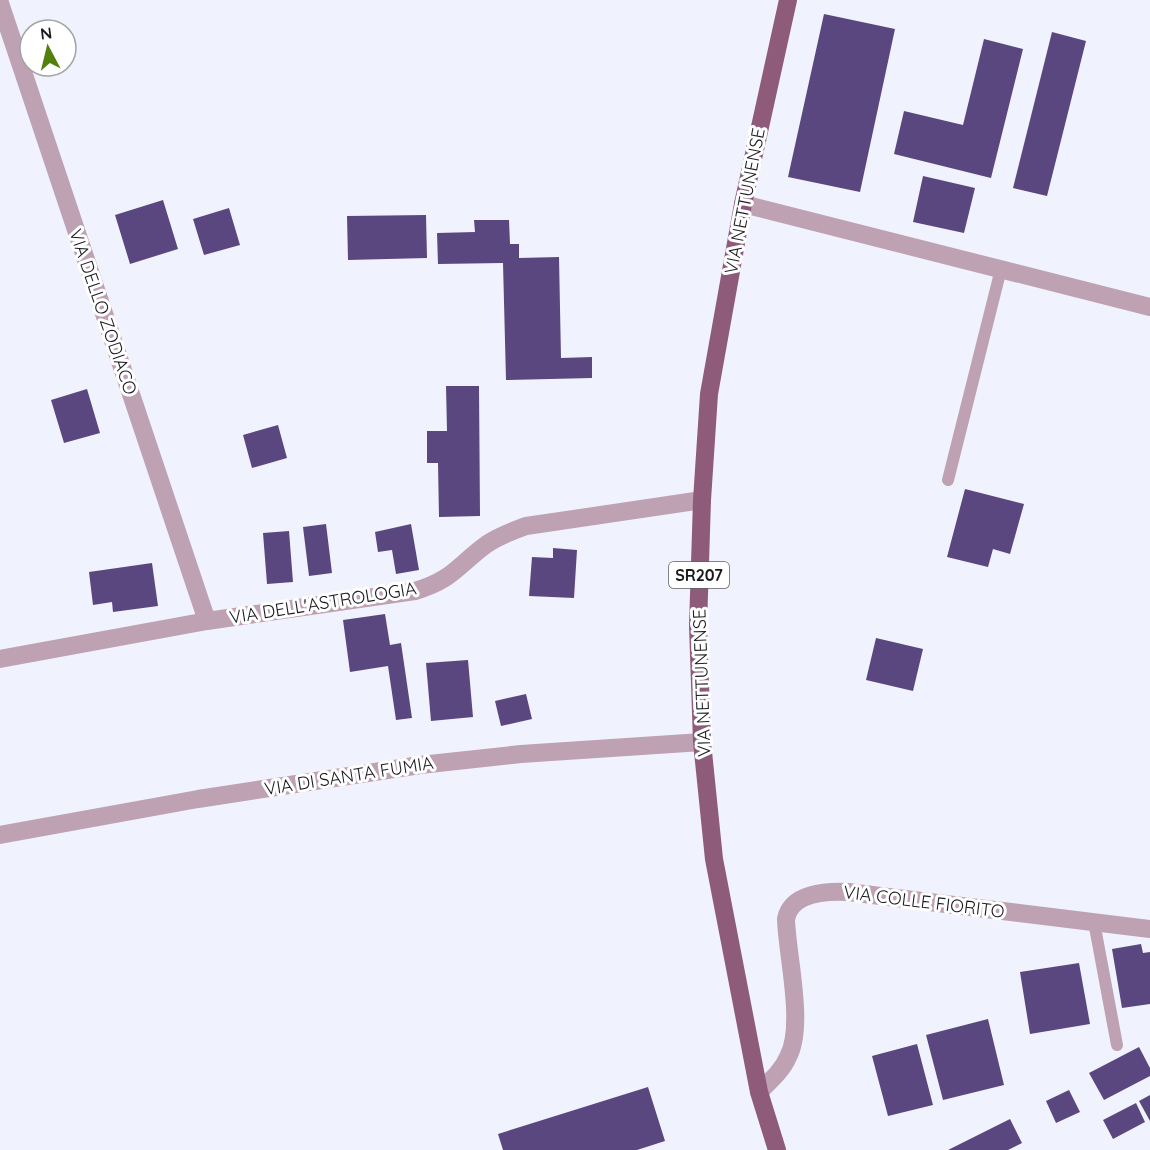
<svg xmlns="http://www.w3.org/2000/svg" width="1150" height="1150" viewBox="0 0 1150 1150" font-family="Quicksand,sans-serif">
<rect width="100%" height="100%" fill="#f0f3fd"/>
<path fill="#5b4780" d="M824 14 895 29 860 192 788 177Z
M1052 32 1086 41 1047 196 1013 188Z
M984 39 1023 49 991 178 894 154 904 111 963 125Z
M923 176 975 188 964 233 913 222Z
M163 200 178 249 130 264 115 215Z
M229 208 240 245 204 255 193 219Z
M426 215 427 258 348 260 347 216Z
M474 220H509L510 244H519V258L559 257 561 358 592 357V378L506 380 503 263 438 264 437 233 475 232Z
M446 386H479L480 516 439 517 438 463H427V431H447Z
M87 389 100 433 64 443 51 400Z
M278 425 287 458 252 468 243 435Z
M965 489 1024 504 1010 554 993 549 988 567 947 557Z
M326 524 332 573 309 576 303 527Z
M411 524 419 570 396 574 392 550 378 552 375 532Z
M289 531 293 582 267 584 263 533Z
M553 548 577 550 574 598 529 596 532 557 553 558Z
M152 563 158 606 113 612 112 602 93 605 89 572Z
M385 614 390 645 401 643 412 718 396 720 388 666 350 672 343 620Z
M876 638 923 649 913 691 866 680Z
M468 660 473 717 431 721 426 663Z
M526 694 532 719 501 726 495 701Z
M1141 944 1143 953 1150 952V1004L1122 1008 1112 949Z
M1079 963 1090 1024 1030 1034 1020 972Z
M988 1019 1004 1085 943 1100 926 1035Z
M917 1044 933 1105 888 1116 872 1056Z
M1139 1047 1150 1068V1076L1104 1100 1089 1073Z
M648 1087 665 1141 637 1150H503L498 1134Z
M1069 1090 1080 1112 1056 1123 1046 1101Z
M1150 1095V1121L1139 1101Z
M1136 1103 1145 1122 1113 1139 1103 1120Z
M1010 1119 1022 1143 1008 1150H948Z"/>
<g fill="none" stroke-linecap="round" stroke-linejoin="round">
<path stroke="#bea1b2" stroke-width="12" d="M948 480 1001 269
M1094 922 1117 1045"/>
<path stroke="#bea1b2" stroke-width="18" d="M0 3 207 621
M743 204 1150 307
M0 659 207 621 415 591C453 580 458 565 487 544 499 536 512 531 526 526L702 500
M759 1092C770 1081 782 1071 788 1057 805 1025 787 956 786 919 791 893 826 891 848 892L1150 929"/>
<path stroke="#bea1b2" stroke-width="18" d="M0 835 198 799 420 765 521 754 702 742"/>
<path stroke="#8e5b7a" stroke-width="18" d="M777 1150 759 1092 714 859 702 742 698 626 702 500 709 394 743 204 788 0"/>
</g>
<g text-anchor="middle" stroke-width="6" stroke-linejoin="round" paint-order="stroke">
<rect fill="#fff" stroke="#5e5f61" stroke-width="1.5" x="669" y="562" width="60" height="26" rx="4.5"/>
<g font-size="16" font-weight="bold" fill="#191a1d">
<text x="699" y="581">SR207</text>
</g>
<g font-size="18" fill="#191a1d" stroke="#fff">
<text transform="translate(745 201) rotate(-79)" y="6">VIA NETTUNENSE</text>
<text transform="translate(103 312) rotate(71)" y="6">VIA DELLO ZODIACO</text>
<text transform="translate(323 603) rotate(-9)" y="6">VIA DELL'ASTROLOGIA</text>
<text transform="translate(702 683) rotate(-92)" y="6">VIA NETTUNENSE</text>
<text transform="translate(349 776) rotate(-9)" y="6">VIA DI SANTA FUMIA</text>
<text transform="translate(924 902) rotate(7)" y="6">VIA COLLE FIORITO</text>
</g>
</g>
<g transform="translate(48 48) rotate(353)"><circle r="28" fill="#ffffff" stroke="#a3a3a5" stroke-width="1.5"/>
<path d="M0-4.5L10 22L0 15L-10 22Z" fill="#52810e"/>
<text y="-9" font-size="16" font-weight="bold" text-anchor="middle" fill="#191a1d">N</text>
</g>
</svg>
